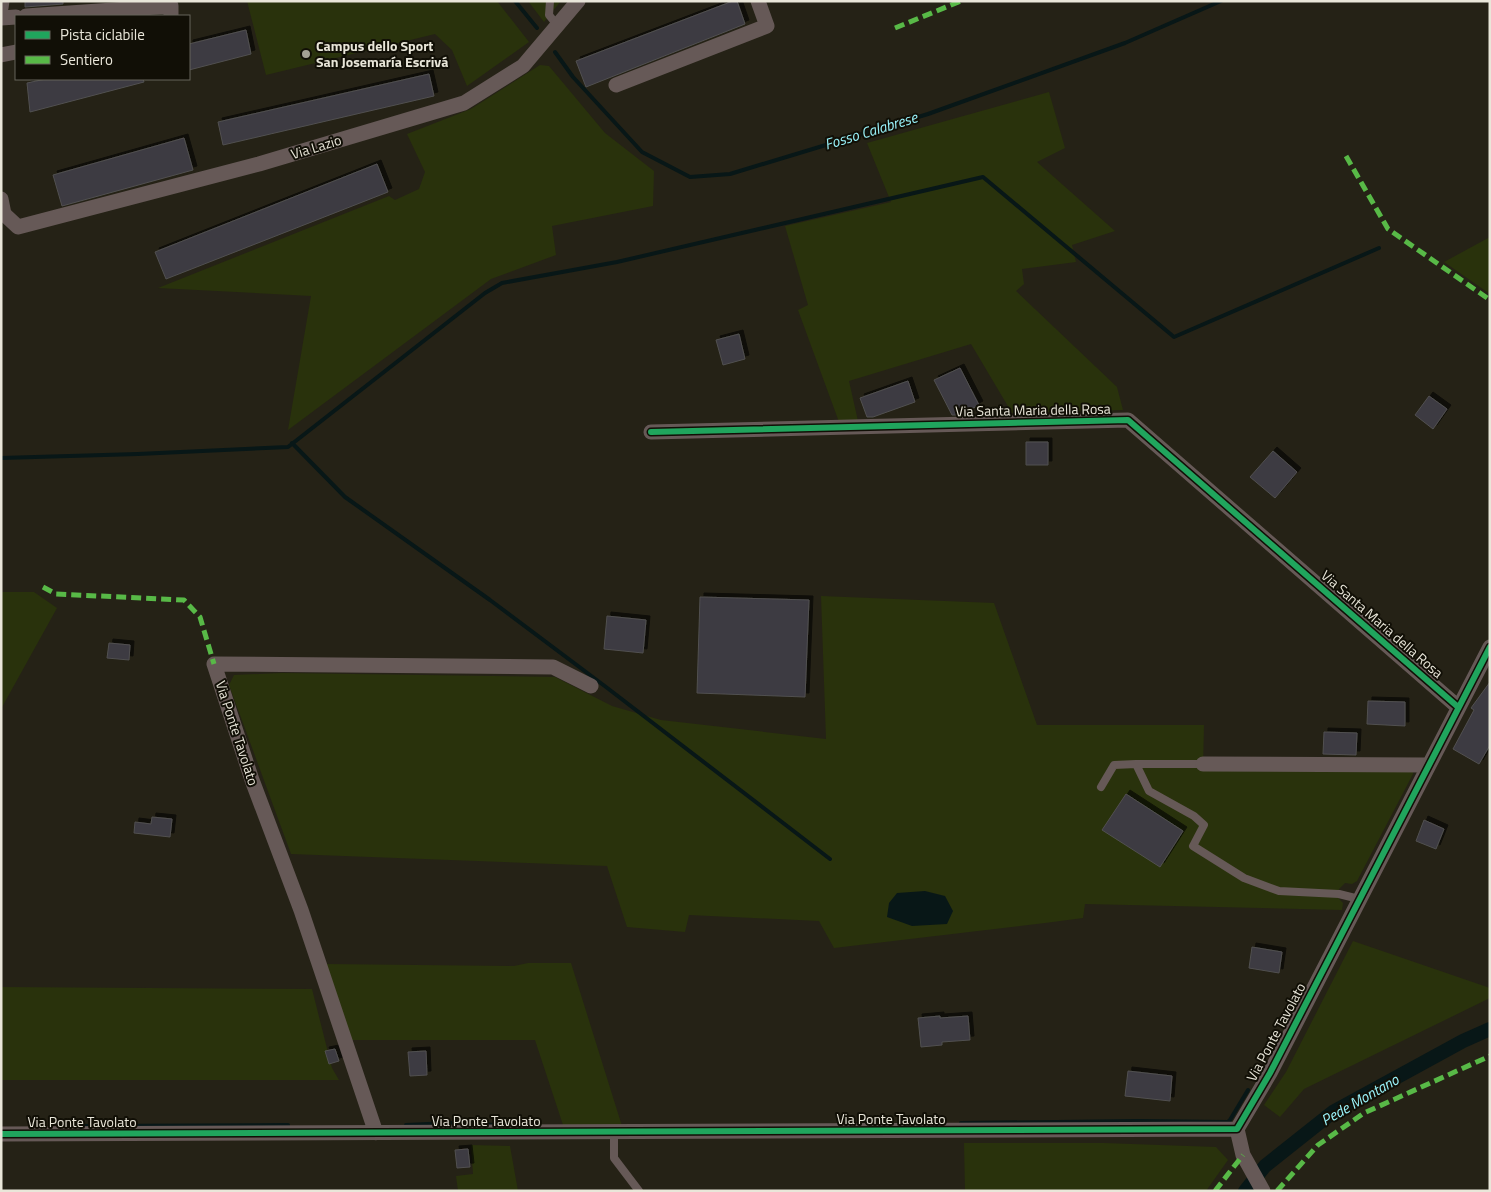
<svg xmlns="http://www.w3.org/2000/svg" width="1491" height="1192" viewBox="0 0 1491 1192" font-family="'Titillium Web',sans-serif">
<defs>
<filter id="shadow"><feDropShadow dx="4" dy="-4" stdDeviation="0" flood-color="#0009"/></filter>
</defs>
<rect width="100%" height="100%" fill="#252216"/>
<path fill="#29320c" d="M247 1H497L529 42 467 86 452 50 435 34 266 75Z
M528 1H561L544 22Z
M540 65 549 66 605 133 654 171 653 206 552 226 556 255 491 279 288 430 311 296 158 288 389 196 395 200 419 189 425 172 407 134 471 109Z
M1049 92 1065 148 1037 162 1115 231 1072 245 1076 262 1022 269 1024 284 1016 291 1117 387 1123 410 1012 413 971 344 849 381 858 421 839 422 798 310 808 305 785 226 891 202 867 143Z
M1490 237V294L1444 262Z
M1 592H34L57 608 1 709Z
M821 596 994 603 1037 725H1204L1203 769 1413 771V774L1357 881 1352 884 1345 883 1339 889V899L1343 903 1342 910 1085 904 1083 918 1045 923 834 948 819 921 689 915 685 932 627 927 607 866 291 854 229 685 234 675 282 673 555 677 612 706 661 720 826 739Z
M1353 941 1490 988V998L1304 1089 1280 1117 1264 1105 1286 1072Z
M528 963H571L622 1126 563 1125 535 1040H351L325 964 514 966Z
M1 987 312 989 332 1068 339 1080H1Z
M964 1143H1104L1216 1147 1228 1160 1206 1191H965Z
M471 1145 510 1146 518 1191H458L456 1176 473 1174Z"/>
<path fill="#081717" d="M925 891 945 896 953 911 947 924 912 926 887 917 889 903 897 893Z"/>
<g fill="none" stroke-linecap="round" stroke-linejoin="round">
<path stroke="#081717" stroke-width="4" d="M515 1 537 28
M555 52 573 77 642 152 690 177 730 174 928 114 1125 43 1221 1
M292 443 345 497 490 600 606 687 830 859
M1 458 138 454 288 447 485 293 502 283 617 262 983 177 1174 337 1379 248
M961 1123 1138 1121 1228 1122 1230 1120 1248 1090
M406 1125 451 1123 496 1125
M75 1126 288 1125"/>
<path stroke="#081717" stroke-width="14" d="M1245 1191 1265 1166 1333 1112 1463 1041 1490 1029"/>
</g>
<path fill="#3c3a42" stroke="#515050" filter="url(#shadow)" d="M25 1H63V4L25 7Z
M733 1H737L745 24 586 87 576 61Z
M246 30 251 54 189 70V44Z
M429 74 434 96 223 145 218 122Z
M46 79H143L144 82 30 112 27 83Z
M184 138 193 170 62 206 53 175Z
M377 164 388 192 166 279 155 252Z
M739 334 745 359 723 365 716 340Z
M960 368 979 405 960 415H952L934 380Z
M908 381 915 402 873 417H867L860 398Z
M1429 396 1447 409 1433 429 1415 415Z
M1026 442H1048V465H1026Z
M1273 451 1297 472 1275 498 1250 477Z
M700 597 809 600 805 697 697 693Z
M607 616 646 620 643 653 604 649Z
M109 643 130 645 129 660 107 658Z
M1490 682V745L1479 764 1453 749 1474 710 1471 708Z
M1368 701 1405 702V726L1367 724Z
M1324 732 1357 733 1356 755 1323 754Z
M1126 794 1183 831 1160 867 1102 830Z
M152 817 172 819 170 837 134 833 135 822 151 824Z
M1424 820 1444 829 1436 849 1416 841Z
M1252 947 1282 952 1279 973 1249 968Z
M940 1016V1018L968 1016 970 1040 942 1042V1045L921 1047 918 1018Z
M335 1049 339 1061 329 1064 325 1051Z
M426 1051 427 1075 410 1076 408 1052Z
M1128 1071 1172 1076 1170 1101 1125 1096Z
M468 1149 470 1167 457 1168 455 1150Z"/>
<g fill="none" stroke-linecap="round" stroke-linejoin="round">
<path stroke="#665957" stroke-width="8" d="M550 1 549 15 557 25
M1136 764H1203
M1101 787 1114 765 1136 764 1149 791 1194 816 1204 825 1193 846 1244 878 1279 891 1339 894 1359 899
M614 1133V1158L639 1191"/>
<path stroke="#665957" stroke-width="15" d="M1 8 2 1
M26 16 171 6V16
M1 18 16 17
M1 55 16 52
M616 85 767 26 758 1
M1 199 4 214 18 227 259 164 464 103 523 66 578 1
M651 432 1128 420 1458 707
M1203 764 1427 765
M1237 1129 1243 1155 1263 1191
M376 1133 301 910 252 780 214 664 553 667 591 686
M1 1134 1237 1129 1270 1073 1490 647"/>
<path stroke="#58b947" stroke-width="5" stroke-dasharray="10 5" stroke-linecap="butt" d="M895 28 961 1
M1346 156 1388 229 1490 300
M43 587 56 594 184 600 200 617 214 664
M1215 1191 1243 1155
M1277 1191 1318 1145 1364 1113 1490 1056"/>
<g stroke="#110f06" stroke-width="9">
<path id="cycleway" d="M651 432 1128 420 1458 707
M1 1134 1237 1129 1270 1073 1490 647"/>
</g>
<use href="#cycleway" stroke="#20a55d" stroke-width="6"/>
</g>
<circle fill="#a4a195" stroke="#110f06" stroke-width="2" cx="306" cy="54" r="5"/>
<g text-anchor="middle" stroke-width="4" stroke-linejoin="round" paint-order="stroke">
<g font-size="14" font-weight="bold" fill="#e9e6d9" stroke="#110f06" text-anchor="start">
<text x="316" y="51">Campus dello Sport<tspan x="316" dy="16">San Josemaría Escrivá</tspan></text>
</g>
<g font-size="14" fill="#e9e6d9" stroke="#110f06">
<text transform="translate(316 147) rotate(-17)" y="5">Via Lazio</text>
<text transform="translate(1033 410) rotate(-1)" y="5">Via Santa Maria della Rosa</text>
<text transform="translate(1382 624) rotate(41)" y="5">Via Santa Maria della Rosa</text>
<text transform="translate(237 733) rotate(72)" y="5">Via Ponte Tavolato</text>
<text transform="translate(1276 1032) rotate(-62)" y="5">Via Ponte Tavolato</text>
<text x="891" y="1124">Via Ponte Tavolato</text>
<text x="486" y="1126">Via Ponte Tavolato</text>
<text x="82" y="1127">Via Ponte Tavolato</text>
</g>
<g font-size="15" font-style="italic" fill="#9af4fb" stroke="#110f06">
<text transform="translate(871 131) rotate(-17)" y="5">Fosso Calabrese</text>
<text transform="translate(1360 1100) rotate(-30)" y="5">Pede Montano</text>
</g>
</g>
<rect width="1491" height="1192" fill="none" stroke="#e9e6d9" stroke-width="5"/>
<rect x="15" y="15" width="175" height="65" fill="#110f06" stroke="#67655a"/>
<rect x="25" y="31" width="25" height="8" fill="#20a55d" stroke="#67655a"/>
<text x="60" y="40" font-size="15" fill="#e9e6d9">Pista ciclabile</text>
<rect x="25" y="56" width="25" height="8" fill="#58b947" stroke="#67655a"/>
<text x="60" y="65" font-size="15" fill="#e9e6d9">Sentiero</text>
</svg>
